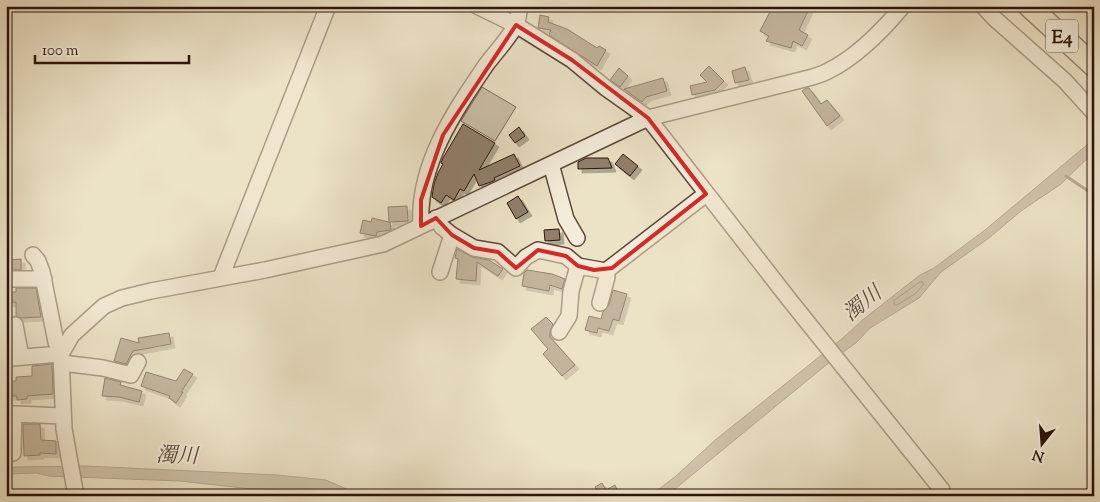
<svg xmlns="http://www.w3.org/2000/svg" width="1100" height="502" viewBox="0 0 1100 502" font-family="'Sorts Mill Goudy','Noto Serif JP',serif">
<defs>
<filter id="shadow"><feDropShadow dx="4" dy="4" stdDeviation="0" flood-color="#0004"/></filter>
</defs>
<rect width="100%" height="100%" fill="#ece2c6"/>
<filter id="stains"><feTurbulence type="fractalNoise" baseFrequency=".004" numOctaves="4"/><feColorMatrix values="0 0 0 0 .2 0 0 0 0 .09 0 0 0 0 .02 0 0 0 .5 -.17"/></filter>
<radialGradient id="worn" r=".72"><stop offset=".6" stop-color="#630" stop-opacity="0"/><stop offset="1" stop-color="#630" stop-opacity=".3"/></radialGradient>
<path fill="#cbbfa6" stroke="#7c6a58" d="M482 87 516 107 495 141 461 121Z"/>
<path fill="#ab9c86" stroke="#786655" d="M1094 139V152L1061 184 1021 211 989 238 941 272 919 298 870 328 857 342 831 361 670 493 666 496H650L676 476 714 441 844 337 865 318 920 275 934 268 985 230Z
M86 466 277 475 326 480 362 496H335L317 490 252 489 180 481 48 476 37 473 6 474V469L15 467Z"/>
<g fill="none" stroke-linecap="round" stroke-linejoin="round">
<path stroke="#6c5848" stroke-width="1" d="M920 282H923V285L915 294 897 305H894V301Z"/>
<path stroke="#786655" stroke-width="3" d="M1066 176 1094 195"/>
</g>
<path fill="#907f6c" stroke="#2c140b" filter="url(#shadow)" d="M773 6H803L809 9 799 30 808 35 802 46 793 41 791 48 766 41 769 36 760 31Z
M540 15 549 17 548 22 567 29 597 48 599 46 606 50 597 66 549 35 551 30 538 28Z
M709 66 724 81 715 90 692 95 690 86 707 82 700 75Z
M745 67 749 80 735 83 732 71Z
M619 68 628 76 620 87 610 80Z
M663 78 667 91 646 97 642 102 624 89Z
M806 88H809L821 104 827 100 840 116 827 126 802 91Z
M463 124 495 143 479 170 514 154 520 166 494 178 495 180 491 182 479 186 474 174 464 191 460 189 454 200 446 195 441 203 432 197 434 184 438 173 443 164 441 163 443 158Z
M519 127 525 136 515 143 509 135Z
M623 154 638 166 630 176 615 164Z
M586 158H608L612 168 578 169V162Z
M518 196 528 212 516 219 507 203Z
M407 206 408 221 389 222H390L391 230 377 232 376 236 360 233 363 220 371 222 372 218 389 222 388 207Z
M559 229 560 240 545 241 544 230Z
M457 249 472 257 489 260 503 269 498 276 477 262 476 281 456 279 458 259 455 258Z
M21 259V270H6V260Z
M527 270 552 274 565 279 562 289 550 285 549 291 522 286 524 273Z
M16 288H36L41 317 20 318 16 316V302L6 303V292H16Z
M613 290 627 294 619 321 613 319 609 331 598 328 597 333 585 330 589 316 601 319 603 312 609 305Z
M546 317 553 324 550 331V337L575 365 562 376 543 354 548 349 531 329Z
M169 333 171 344 133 351 126 364 114 361 121 338 139 343 138 338Z
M52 364 53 394 27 396V399L17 400V396H6V381H16V377L32 376V366Z
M184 369 193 374 181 392H183L176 403 169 398 170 396 141 386 146 372 176 381Z
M105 378 121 382 120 385 142 391 139 402 119 397 102 396Z
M23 424H40L41 440 56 441V454L40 453V455L24 456Z
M602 483 606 490 615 485 618 492 611 496H595L599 494 595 487Z"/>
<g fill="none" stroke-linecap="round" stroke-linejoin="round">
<g stroke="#5c483a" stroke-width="18">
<path id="minor" d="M477 6 516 25 572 60 607 89 648 118 788 298 942 490V496
M983 6 994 18 1065 81 1094 113
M551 164 566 219 577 238
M436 218 442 227 452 235 474 248 498 252 516 268 526 257 538 250 566 256 578 266 606 271 706 194
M421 226C417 166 454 112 486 65 495 53 509 38 516 25 518 20 519 12 520 6
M440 272 452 235
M221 277 328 6
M6 279H44
M600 303 607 277 606 271
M15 325 21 357
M559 332 569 316 571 291 578 266
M6 360 12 358 61 354 56 342 42 272 38 261 33 255
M62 363 103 368 131 375 138 362
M13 453 14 414 63 416
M76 496 64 429 61 354 72 335 104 306 122 298 151 291 265 270 383 244 648 118 805 79C813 77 821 75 828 71 857 57 882 31 903 6"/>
</g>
<g stroke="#2c140b" stroke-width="24">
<path id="highway" d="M1029 6 1094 66"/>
</g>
<use href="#minor" stroke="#f3ecda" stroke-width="15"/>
<use href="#highway" stroke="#ece2c6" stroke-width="21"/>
</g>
<path d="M0 0H1100V502H0ZM516 25 572 60 648 118 706 194 612 268 594 270 578 266 566 256 538 250 516 268 498 252 474 248 452 235 436 218 421 226V200L443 135Z" fill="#ece2c6" fill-opacity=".55" fill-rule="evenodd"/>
<path fill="none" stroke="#d62828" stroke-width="4" stroke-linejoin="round" d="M516 25 572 60 648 118 706 194 612 268 594 270 578 266 566 256 538 250 516 268 498 252 474 248 452 235 436 218 421 226V200L443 135Z"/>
<g text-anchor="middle" stroke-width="4" stroke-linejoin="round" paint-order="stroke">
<rect fill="#f3ecda" stroke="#685549" stroke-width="1" x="1046" y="19.5" width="32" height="33" rx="4"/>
<g font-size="19" font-weight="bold" fill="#2c140b">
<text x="1062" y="43">E4</text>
</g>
<g font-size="21" font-style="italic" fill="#5f4a3c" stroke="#f3ecda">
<text transform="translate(862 303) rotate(-39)" y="7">濁川</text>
<text transform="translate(177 455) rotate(2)" y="7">濁川</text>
</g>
</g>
<rect width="1100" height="502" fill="none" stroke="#ece2c6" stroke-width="25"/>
<rect x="8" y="8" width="1085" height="487" fill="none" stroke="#2c140b" stroke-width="2.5"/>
<rect x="12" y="12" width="1075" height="477" fill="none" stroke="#2c140b"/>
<g transform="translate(1042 444) rotate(197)" stroke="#f3ecda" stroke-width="4" paint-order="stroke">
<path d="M0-4L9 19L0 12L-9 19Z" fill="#2c140b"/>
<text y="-8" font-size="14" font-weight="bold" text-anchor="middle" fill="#2c140b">N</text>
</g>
<path d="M35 55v8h154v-8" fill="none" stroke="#2c140b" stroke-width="2.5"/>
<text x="42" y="55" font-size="15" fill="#2c140b" stroke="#f3ecda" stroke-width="4" paint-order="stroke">100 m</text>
<rect width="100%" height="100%" filter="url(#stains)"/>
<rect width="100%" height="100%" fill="url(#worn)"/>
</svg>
